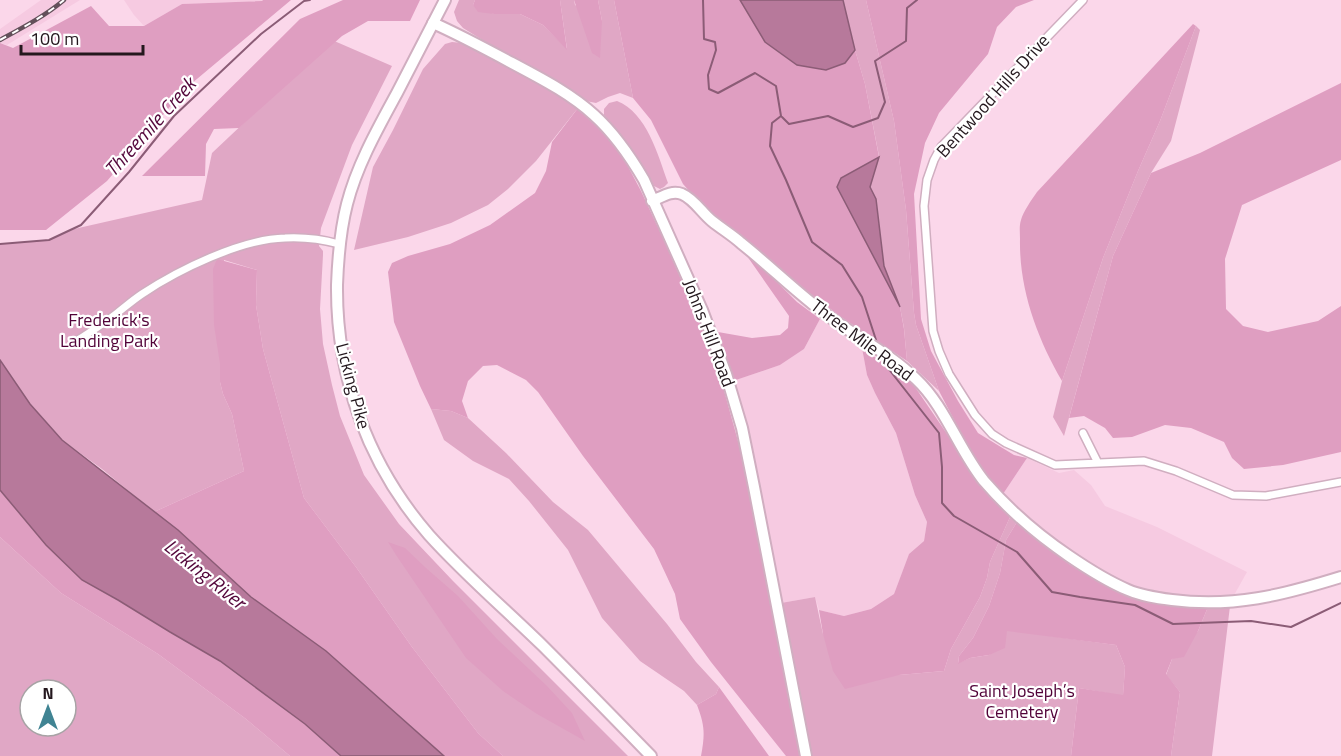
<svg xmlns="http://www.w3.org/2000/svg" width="1341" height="756" viewBox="0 0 1341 756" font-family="'Titillium Web',sans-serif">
<rect width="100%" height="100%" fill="#fbd7ea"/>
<path fill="#f6cae1" d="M41 0H80L7 45 0 43V29Z
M124 0H263L262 1 182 4 144 26 134 15Z
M820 319 862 348 867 375 875 393 896 433 915 495 927 522 924 541 909 554 894 594 871 609 844 616 819 610 815 597 781 603 755 459 733 381 780 365 804 349Z
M1027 458 1059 473 1074 470 1091 485 1105 506 1157 527 1247 572 1233 597H1185L1128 585 1084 559 1058 542 1032 521 1003 494Z"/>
<path fill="#e0a7c5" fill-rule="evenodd" d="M459 0H475L473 5 494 14H520L543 25 567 49 560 0H574L575 5 602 21 598 0H614L633 98 620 93 608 97 596 103 586 101 564 87 523 65 463 28 457 21 454 12Z
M843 0H866L894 121 906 210 914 313 916 325 939 391 907 361 904 328 900 307 884 266 876 199 870 187 879 156 865 84 855 50Z
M1196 26 1200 30 1171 141 1151 173 1113 256 1064 436 1053 417 1062 381 1103 258 1138 171 1160 121Z
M332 40 392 66 352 145 321 228 319 246 323 251V255L320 309 323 344 332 385 340 416 364 475 399 524 453 581 628 756H503L478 733 412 647 356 567 304 498 263 349 256 305 257 270 224 260 220 382 223 394 232 414 244 471 154 512 102 469 62 440 30 404 0 360V244L49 240 74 229 202 200 212 153Z
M452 42 462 43 550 89 578 108 536 161 508 189 488 205 451 223 408 237 354 250 373 167 393 130 423 69 445 44Z
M617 101C647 113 658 155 668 183L664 187 660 189 654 186 628 144 604 115V109L609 103Z
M431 409 451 411 468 418 506 453 553 502 588 530 667 624 696 662 719 687 716 694 697 705 684 691 640 661 602 618 568 550 529 501 509 479 473 461 444 440Z
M1010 517 1017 522 1006 540 1000 573 989 606 973 638 959 656 958 663 970 658 989 655 1006 630 1116 645 1125 667 1123 696 1079 688 1071 756H810L781 603 815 597 823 634 899 675 944 671 951 649 980 597 987 578 990 562Z
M0 537 61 593 158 654 246 719 290 756H0ZM30 690H66V726H30Z
M1230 606 1212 756H1171L1180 692 1166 675 1172 659 1198 631 1208 607Z"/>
<path fill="#df9ec1" d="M263 0H291L185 89 107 181 46 230H0V43L13 48 91 6 109 26H144L182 4 262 1Z
M343 0H420L410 21H368L342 36 239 128 214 129 206 144 205 176H142L300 19Z
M475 0H560L567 50 543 25 520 14H494L478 12 473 5Z
M574 0H598L602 21 600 58 592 53Z
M614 0H740L765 42 797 65 826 70 845 63 855 50 865 84 879 157 841 178 837 187 900 307 904 329 907 361 841 317 791 279 729 229 700 203 683 184 651 120 633 98Z
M866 0H1034L1016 7 997 27 988 54 939 113 925 143 914 194 921 319 931 351 958 401 978 433 1014 455 1027 458 1003 494 977 464 939 391 916 325 914 313 906 210 894 121Z
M1193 24 1196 26 1160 121 1138 171 1103 258 1062 381C1037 338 1019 289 1020 239 1020 233 1019 226 1021 220 1023 212 1032 199 1037 192Z
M1341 83V160L1242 205 1225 259 1226 309 1243 326 1268 332 1318 321 1341 306V452L1283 465 1244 469 1232 458 1224 442 1191 428 1165 425 1132 437 1113 438 1105 428 1084 416 1069 418 1113 256 1151 173 1200 153Z
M578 108 598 126 622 155 641 191 663 238 714 354 741 452 766 573 800 756H786L711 662 680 619 675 594 654 549 583 456 538 392 526 380 497 365 483 366 468 381 462 401 468 418 451 411 431 409 420 386 394 322 388 272 392 263 408 256 450 244 490 225 535 193 546 171 552 142Z
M747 252 797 302 820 319 804 349 780 365 733 381 718 332 752 338 780 335 788 328 789 316 747 256Z
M217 259 257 270 256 305 263 349 304 498 356 567 412 647 478 733 503 756H444L326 651 251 597 178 530 154 512 244 471 232 414 223 394 220 382V364L214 325 213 269Z
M862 348 913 384 973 472 1010 517 990 562 987 578 980 597 951 649 944 671 899 675 845 689 833 671 823 634 819 610 844 616 871 609 894 594 909 554 924 541 927 522 915 495 896 433 875 393 867 375Z
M0 490 46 545 82 580 118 600 170 632 220 661 305 724 341 756H290L246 719 158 654 61 593 0 537Z
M1017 522 1069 564 1089 576 1111 587 1208 607 1198 631 1184 657 1172 659 1166 674 1180 692 1171 756H1071L1079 688 1123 695 1125 667 1116 645 1007 631 1005 648 989 655 970 658 958 664 959 656 973 638 989 606 1000 573 1006 540Z
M388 542 405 548 426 568 458 596 497 639 547 686 572 713 585 741 537 714 503 691 466 658 396 555Z
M719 687 769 756H701C705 734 705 726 697 705L716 694Z"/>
<path fill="#b7799b" stroke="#8b5c76" stroke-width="1.5" d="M740 0H843L855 50 845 63 826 70 797 65 765 42Z
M879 157 870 187 876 199 884 266 900 307 837 187 841 178Z
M0 360 30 404 62 440 178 530 251 597 326 651 444 756H341L305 724 220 661 170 632 118 600 82 580 46 545 0 490Z"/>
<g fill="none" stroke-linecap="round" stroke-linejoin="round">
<path stroke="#8b5c76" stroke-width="2" d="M703 0 704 39 715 42 716 50 708 75 709 89 718 93 755 73 776 86 781 116 772 123 770 146 786 180 812 242 842 265 862 297 877 343
M782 117 789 124 828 116 853 127 878 118 885 102 875 61 906 41 907 8 917 0
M0 244 49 240 81 225 129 172 174 116 261 34 304 1 310 0
M882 357 884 363 939 433 942 467V503L954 516 1017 552 1052 592 1080 597 1135 605 1173 624 1251 621 1291 627 1341 603"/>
<g stroke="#d0aec0" stroke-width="10">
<path id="street" d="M1083 0 941 147 934 160 927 180 924 206 933 331 939 351 949 374 975 415 992 434 1006 443 1055 465 1144 461 1176 471 1233 495 1266 496 1341 482
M75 342C89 333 103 324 116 314 125 307 133 300 142 294 178 270 241 239 285 238 304 237 321 239 339 244
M1083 433 1098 463"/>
</g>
<g stroke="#d0aec0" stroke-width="14">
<path id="secondary" d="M433 23C460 35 486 49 512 63 540 78 570 93 594 115 614 133 630 156 644 180L702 310 726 374 742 428 754 487 806 756
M652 201C662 197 671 190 682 194 694 199 702 213 712 221 722 229 732 235 741 243 766 263 789 285 814 305 846 332 886 350 916 379 945 406 959 450 984 481 1009 510 1038 535 1069 556 1088 569 1107 581 1128 590 1142 596 1157 598 1172 600 1233 608 1283 595 1341 577"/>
</g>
<g stroke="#d0aec0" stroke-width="14">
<path id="primary" d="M445 0C429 31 413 62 397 93 378 128 357 165 347 204 340 231 338 258 337 285 336 377 368 465 429 535 464 574 505 609 543 646 579 682 615 719 651 756"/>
</g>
<use href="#street" stroke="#fff" stroke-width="7"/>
<use href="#secondary" stroke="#fff" stroke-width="10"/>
<use href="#primary" stroke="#fff" stroke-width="10"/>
<g stroke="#63505a" stroke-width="4.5">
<path id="rail" d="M0 40C22 28 45 16 64 0"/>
</g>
<use href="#rail" stroke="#fff" stroke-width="2" stroke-dasharray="7" stroke-linecap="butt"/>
</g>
<g text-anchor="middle" stroke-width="4.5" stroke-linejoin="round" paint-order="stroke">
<g font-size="18" fill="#24181e" stroke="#fff">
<text transform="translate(993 96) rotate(-48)" y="6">Bentwood Hills Drive</text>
<text transform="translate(709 333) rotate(69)" y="6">Johns Hill Road</text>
<text transform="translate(862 340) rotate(37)" y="6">Three Mile Road</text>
<text transform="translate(353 386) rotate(75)" y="6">Licking Pike</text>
</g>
<g font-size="18" fill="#510238" stroke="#fff">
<text x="109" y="326">Frederick's<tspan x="109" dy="21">Landing Park</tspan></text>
<text x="1022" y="697">Saint Joseph’s<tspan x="1022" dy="21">Cemetery</tspan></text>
</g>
<g font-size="20" font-style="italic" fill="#54073b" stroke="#fff">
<text transform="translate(150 127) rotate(-48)" y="7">Threemile Creek</text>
<text transform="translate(205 574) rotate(39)" y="7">Licking River</text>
</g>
</g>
<g transform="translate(48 708)"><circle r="28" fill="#ffffff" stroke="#a7a3a5" stroke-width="1.5"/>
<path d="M0-4.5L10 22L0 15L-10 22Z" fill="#408493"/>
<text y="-9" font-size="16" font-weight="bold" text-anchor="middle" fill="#24181e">N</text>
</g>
<path d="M21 45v9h122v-9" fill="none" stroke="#24181e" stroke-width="3"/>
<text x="30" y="45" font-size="18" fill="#24181e" stroke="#ffffff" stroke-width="4.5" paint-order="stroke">100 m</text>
</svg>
